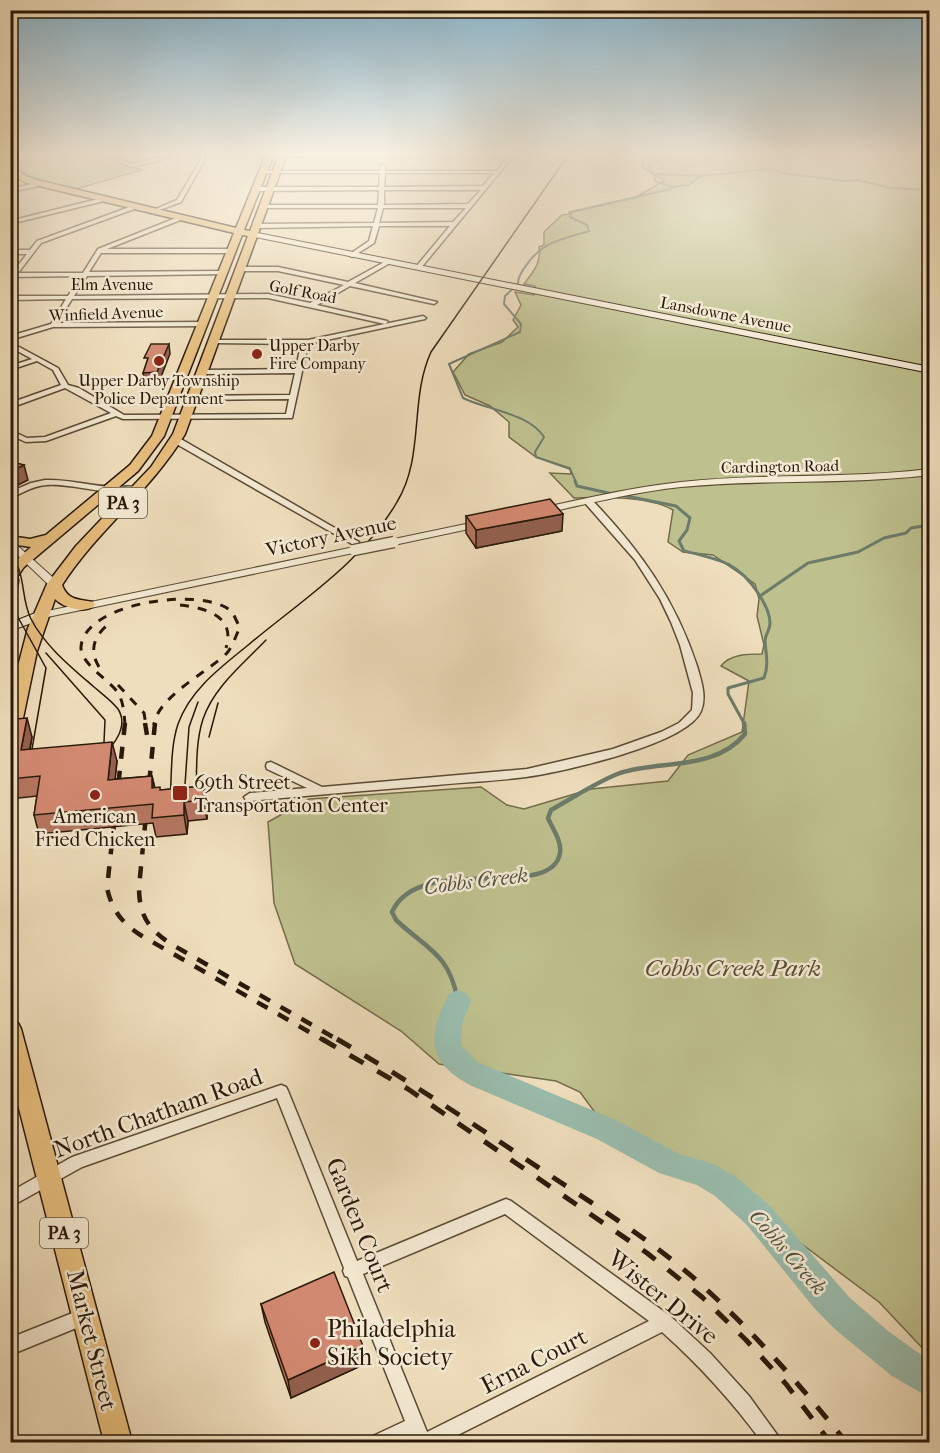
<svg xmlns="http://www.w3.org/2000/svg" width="940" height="1453" viewBox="0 0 940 1453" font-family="'IM FELL French Canon',serif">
<rect width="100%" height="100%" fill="#efdebd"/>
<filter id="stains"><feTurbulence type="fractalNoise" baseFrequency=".00333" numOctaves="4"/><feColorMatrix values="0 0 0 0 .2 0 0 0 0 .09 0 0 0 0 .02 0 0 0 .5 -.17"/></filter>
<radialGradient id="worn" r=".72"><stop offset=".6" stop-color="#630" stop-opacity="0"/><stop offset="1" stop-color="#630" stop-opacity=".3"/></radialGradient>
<path fill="#bec08e" stroke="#746c4a" stroke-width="1.5" d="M12 154H96L142 170 73 190 26 175Z
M643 154H929V1355L879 1302 795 1239 658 1152 599 1118 580 1092 556 1081 439 1064 401 1031 295 964 274 903 268 822 309 799 481 787 507 805 524 809 591 789 668 781 688 755 742 732 749 681 721 666C730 654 748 654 762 654L764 645 757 616 759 599 755 584 713 555 683 552 668 542 673 510C649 496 602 497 574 498L550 473 571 474 570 468 536 457 509 437V422L490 406 465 395 453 372 469 354 502 342 518 327 513 320 521 305 515 292 534 295 535 286 524 284C533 272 542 262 539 247L544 245V232L562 215 571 214 569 212 636 197 664 181 642 167Z"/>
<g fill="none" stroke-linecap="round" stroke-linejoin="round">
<path stroke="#6d7b6b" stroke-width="2" d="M654 174 701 176
M672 187 688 185 701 176 770 169 789 174 844 181 858 180 890 188 930 190
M576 482 570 469 536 457 535 452 544 437C529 413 487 410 463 398L449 364 520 332 521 324 504 304 505 296 518 284C518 277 521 273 525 267 542 241 560 240 589 231L587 225 570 217 572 212 671 189 672 187 655 181 654 174 648 165 662 159 663 154"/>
<path stroke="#6d7b6b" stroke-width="3" d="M575 481 577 486 613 494
M621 495 676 506 690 518 687 530 679 541 684 551C718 559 738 562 758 593 764 602 770 612 770 623 770 630 765 635 765 641 766 655 769 665 764 678L728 688V694L745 725
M760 596 808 563 858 552 884 538 906 533 911 528 930 525"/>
<path stroke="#6d7b6b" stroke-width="4.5" d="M458 1001C449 953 428 950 396 920L392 912C419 851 552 903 560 853 562 841 552 828 548 818L551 810C571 799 600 780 620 773 661 760 715 771 745 734L744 723"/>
<path fill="#9abcad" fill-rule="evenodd" d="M458 990 467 994 471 1001 462 1024 461 1045 477 1062 618 1121 679 1154 714 1164 736 1177 769 1205 849 1297 888 1331 930 1361V1398L892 1376 837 1331 815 1309 747 1225 715 1196 697 1185 659 1173 597 1139 472 1086C426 1063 427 1035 449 994Z"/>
<g stroke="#5a4a34" stroke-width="3">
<path id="minor" d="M100 154H106L132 164 176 154H184L132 167Z
M193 154 203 155 205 159 181 202 151 213V211L177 200 201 159Z
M515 154 420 269 415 268 450 226H379L374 243 352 257 350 256V254L369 241 373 226 256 228 253 226 256 224 374 223 378 208H262L264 205H378L379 190 257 191 254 189 257 187H379L380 173H263L261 171H380L381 165 383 164 385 165V171H497L508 157H282L280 155ZM385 173H494L483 186 384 187ZM384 190H481L468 204 384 205ZM383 208H466L453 222 379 223Z
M41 182 43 185 10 192V189Z
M102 198 104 201 10 224V221Z
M135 205 137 208 41 243 18 273H83L98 249 181 216 183 219 107 249H232L235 251 232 253H101L89 272 224 271 227 273 226 274 87 276 74 296 268 294 310 303 344 285 278 271H240L237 269 240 267H278L348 282 388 260 391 262 390 263 355 283 437 302 434 304 350 286 317 305 387 321 388 322 385 324 268 298 72 299 57 323 204 322 207 324 204 326 53 327 10 340V336L51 324 66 299 10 300V296H68L81 276 10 277V273H12L27 254H10V250H30L37 241Z
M423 316 426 318 425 319 308 344 292 418 123 419 116 416 46 441 26 442 10 435V430L27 438 45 437 111 413 65 388 10 408V403L61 385 53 370 37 361 10 370V366L32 359 10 347V342L58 368 68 385 79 388 124 415 286 414 289 399 193 400 189 398 193 396 290 395 295 373 203 374 200 372 203 370 296 369 301 344 214 343 212 342V340H308Z
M173 438H179L359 542 358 544H352L173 442Z
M45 480C70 479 93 487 117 487 125 487 134 485 140 489 123 500 70 482 46 485 32 486 23 493 10 498V492L31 483Z
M585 499H591C640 550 675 599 697 666 701 680 707 697 701 711 688 744 562 772 526 777 496 781 466 782 436 785 374 790 312 795 250 801L246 800 244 797 250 793 307 788 267 769 266 766 267 763 271 762 322 787 527 769 613 749 661 732 679 723 692 710 693 693 680 645 671 622 660 599 635 560 585 503Z
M27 664 30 665 32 667 30 669 10 671V665Z
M281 1085 286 1087 288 1091 357 1261 501 1201 506 1199 511 1201 670 1316 710 1353 749 1396 778 1436 781 1442H762C731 1400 701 1367 662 1332L444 1442H413L411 1437 398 1442H370L373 1436 405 1421 348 1277 345 1276 343 1271 344 1268 277 1098 82 1167 10 1207V1192L72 1157ZM505 1214 649 1321 427 1432 363 1274Z
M85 1308 91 1310 93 1316 91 1322 10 1355V1338Z"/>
</g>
<g stroke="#5a4a34" stroke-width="2">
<path id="tertiary" d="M930 469V475C847 485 764 479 681 487 634 492 587 504 541 514L536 511 541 508C587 498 634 487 681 482 764 473 847 479 930 469Z
M480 521 485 524 483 526 394 545 389 542 394 539Z
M10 539 58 582 59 584 58 586H50L10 548Z
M354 547 359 550 358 552 38 619 33 616 38 613Z"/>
</g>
<g stroke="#291907" stroke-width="2">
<path id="secondary" d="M253 232 930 367V373L250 236V232Z
M38 612 44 616 42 619 10 631V623Z"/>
</g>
<g stroke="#291907" stroke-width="3">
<path id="primary" d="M266 154H274L244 230 250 231 279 154H287L185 434C151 491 97 530 62 585 68 601 79 599 93 602L95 605C85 614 64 608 55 599L37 651 18 742 10 747V699L16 674 28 628 47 584 76 546 151 467 173 434 248 236 242 235 164 436 138 471 24 567 15 580 10 581V566L31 547 10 544V536L30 539 46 535 130 465 152 436 234 233 27 183C16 178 10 174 10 161L22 174 33 179 236 228Z
M10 1021 18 1023 21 1029 132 1442H104L10 1073Z"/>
</g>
<use href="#minor" fill="#f5ead4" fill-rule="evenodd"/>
<use href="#tertiary" fill="#f5ead4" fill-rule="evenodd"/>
<use href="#secondary" fill="#f5ead4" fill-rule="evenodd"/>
<use href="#primary" fill="#e8bf7e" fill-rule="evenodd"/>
<path stroke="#291907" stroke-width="1.5" d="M10 554C27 574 20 597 31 619 45 646 71 667 94 687 101 693 112 701 118 709 129 726 114 747 100 756
M10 561 19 580 14 610 46 668 32 749 35 755 44 761
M46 653 105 720 104 742 93 754
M209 737 218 703
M196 798C197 772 195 744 203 719 214 687 243 664 266 640
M184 799 189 727 198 702
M170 801C172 776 170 748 178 724 190 690 220 668 247 646 299 602 362 563 397 502 425 456 409 400 431 352L569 154"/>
<path stroke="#291907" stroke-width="3" stroke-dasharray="9 9" stroke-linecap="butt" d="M180 605C206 608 236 616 226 648
M99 667C88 649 95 634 111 622
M118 685 144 713 146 725
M125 725C124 714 124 703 118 693 110 680 80 664 81 647 84 602 203 586 231 611 234 614 237 623 240 627 236 635 233 646 227 653 208 672 157 697 154 725"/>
<path stroke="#291907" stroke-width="4.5" stroke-dasharray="12 12" stroke-linecap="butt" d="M125 723 107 888C112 911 123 924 142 936L325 1041
M145 723 147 735
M155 723 139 887C139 915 148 929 171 944L340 1041"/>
<path stroke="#291907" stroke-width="5" stroke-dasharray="16 16" stroke-linecap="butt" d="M322 1039 408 1089 647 1253 702 1297 746 1340 786 1384 830 1442
M337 1039C411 1082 481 1129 551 1176 604 1211 658 1245 705 1288 757 1336 802 1387 846 1442"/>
<g stroke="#5a4a34" stroke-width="13" stroke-linecap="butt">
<path id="tertiary-bridge" d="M354 550 394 542"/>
</g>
<use href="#tertiary-bridge" stroke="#f5ead4" stroke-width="10"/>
</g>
<path fill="#b57661" stroke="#291907" stroke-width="1.5" d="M466 516 562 531 476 548 466 533Z
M32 737 30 750 117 761 115 779 152 776 155 788 161 790 204 786 207 805V819L188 821 187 834 156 837 153 823 39 834 34 815 37 796 10 799V738Z
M261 1304 365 1364 291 1398 265 1322Z"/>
<path fill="#93604f" stroke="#291907" stroke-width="1.5" d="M169 344 170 354 159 382 145 384 143 373Z
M24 465 28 480 10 489V472Z
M563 514 562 531 476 548V530Z
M27 718 32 737 26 769 21 750Z
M112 742 117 761 113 799 108 780Z
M152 776 156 795 152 788Z
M204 786 207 805V819L203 800Z
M184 802 188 821 187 834 184 815Z
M363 1346 365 1364 291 1398 288 1380Z"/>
<path fill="#d28971" stroke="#291907" stroke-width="1.5" d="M151 344H169L157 372 143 373 148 358H144Z
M10 461 24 465 10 472Z
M550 499 563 514 476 530 466 516Z
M27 718 21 750 112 742 108 780 152 776V788L160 787V790L204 786 203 800 184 802V815L152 818 153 804 34 815 40 776 10 779V738L13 725 16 719Z
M334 1272 363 1346 288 1380 261 1304Z"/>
<linearGradient id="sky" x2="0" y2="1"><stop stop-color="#89b7d0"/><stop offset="0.43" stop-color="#f8f0e1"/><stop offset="1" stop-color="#f8f0e1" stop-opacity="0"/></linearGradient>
<rect width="940" height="357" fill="url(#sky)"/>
<g fill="#8f2418" stroke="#f5ead4" stroke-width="2">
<circle cx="257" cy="354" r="6"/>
<circle cx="159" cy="361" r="6"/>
<rect x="172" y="785" width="16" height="16" rx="3"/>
<circle cx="95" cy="795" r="6"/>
<circle cx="315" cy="1343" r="6"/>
</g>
<g text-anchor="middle" stroke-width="5" stroke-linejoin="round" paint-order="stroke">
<g font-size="16" fill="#291907" stroke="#f5ead4">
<text x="112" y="290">Elm Avenue</text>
<text transform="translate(303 291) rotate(11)" y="6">Golf Road</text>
<text transform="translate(106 313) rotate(-2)" y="6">Winfield Avenue</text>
<text transform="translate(726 314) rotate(11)" y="6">Lansdowne Avenue</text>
<text transform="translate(780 466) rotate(-1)" y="6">Cardington Road</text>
</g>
<g font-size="16" fill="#291907" stroke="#f5ead4" text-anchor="start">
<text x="269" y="351">Upper Darby<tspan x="269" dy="18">Fire Company</tspan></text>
<text x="159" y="386" text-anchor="middle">Upper Darby Township<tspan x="159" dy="18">Police Department</tspan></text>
</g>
<g fill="#f5ead4" stroke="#665844" stroke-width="1.5">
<rect x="99" y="488" width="48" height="30" rx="4.5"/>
<rect x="40" y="1218" width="48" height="30" rx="4.5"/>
</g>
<g font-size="18" font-weight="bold" fill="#291907">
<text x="123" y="509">PA 3</text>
<text x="64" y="1239">PA 3</text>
</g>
<g font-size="20" fill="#291907" stroke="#f5ead4">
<text transform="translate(331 536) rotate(-12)" y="7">Victory Avenue</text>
</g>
<g font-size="20" fill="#291907" stroke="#f5ead4" text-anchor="start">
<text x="194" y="789">69th Street<tspan x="194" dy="23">Transportation Center</tspan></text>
<text x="95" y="823" text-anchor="middle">American<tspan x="95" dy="23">Fried Chicken</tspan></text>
</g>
<g font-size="21" font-style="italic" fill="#515241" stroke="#f5ead4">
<text transform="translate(476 881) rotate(-7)" y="7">Cobbs Creek</text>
<text transform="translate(788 1252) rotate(49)" y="7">Cobbs Creek</text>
</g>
<g font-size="24" font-style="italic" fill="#564b30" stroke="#f5ead4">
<text x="733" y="976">Cobbs Creek Park</text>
</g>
<g font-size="24" fill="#291907" stroke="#f5ead4">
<text transform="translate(158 1113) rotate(-20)" y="8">North Chatham Road</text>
<text transform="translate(360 1225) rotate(68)" y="8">Garden Court</text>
<text transform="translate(663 1297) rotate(39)" y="8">Wister Drive</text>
<text transform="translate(92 1340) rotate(76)" y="8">Market Street</text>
<text transform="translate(534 1361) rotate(-27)" y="8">Erna Court</text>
</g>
<g font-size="24" fill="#291907" stroke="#f5ead4" text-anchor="start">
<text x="327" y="1337">Philadelphia<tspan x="327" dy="28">Sikh Society</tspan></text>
</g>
</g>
<rect width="940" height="1453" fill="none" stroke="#efdebd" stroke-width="36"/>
<rect x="12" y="12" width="916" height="1429" fill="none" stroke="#291907" stroke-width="3"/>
<rect x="18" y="18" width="904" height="1417" fill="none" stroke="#291907" stroke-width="1.5"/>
<rect width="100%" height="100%" filter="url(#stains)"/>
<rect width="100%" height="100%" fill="url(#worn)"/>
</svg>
